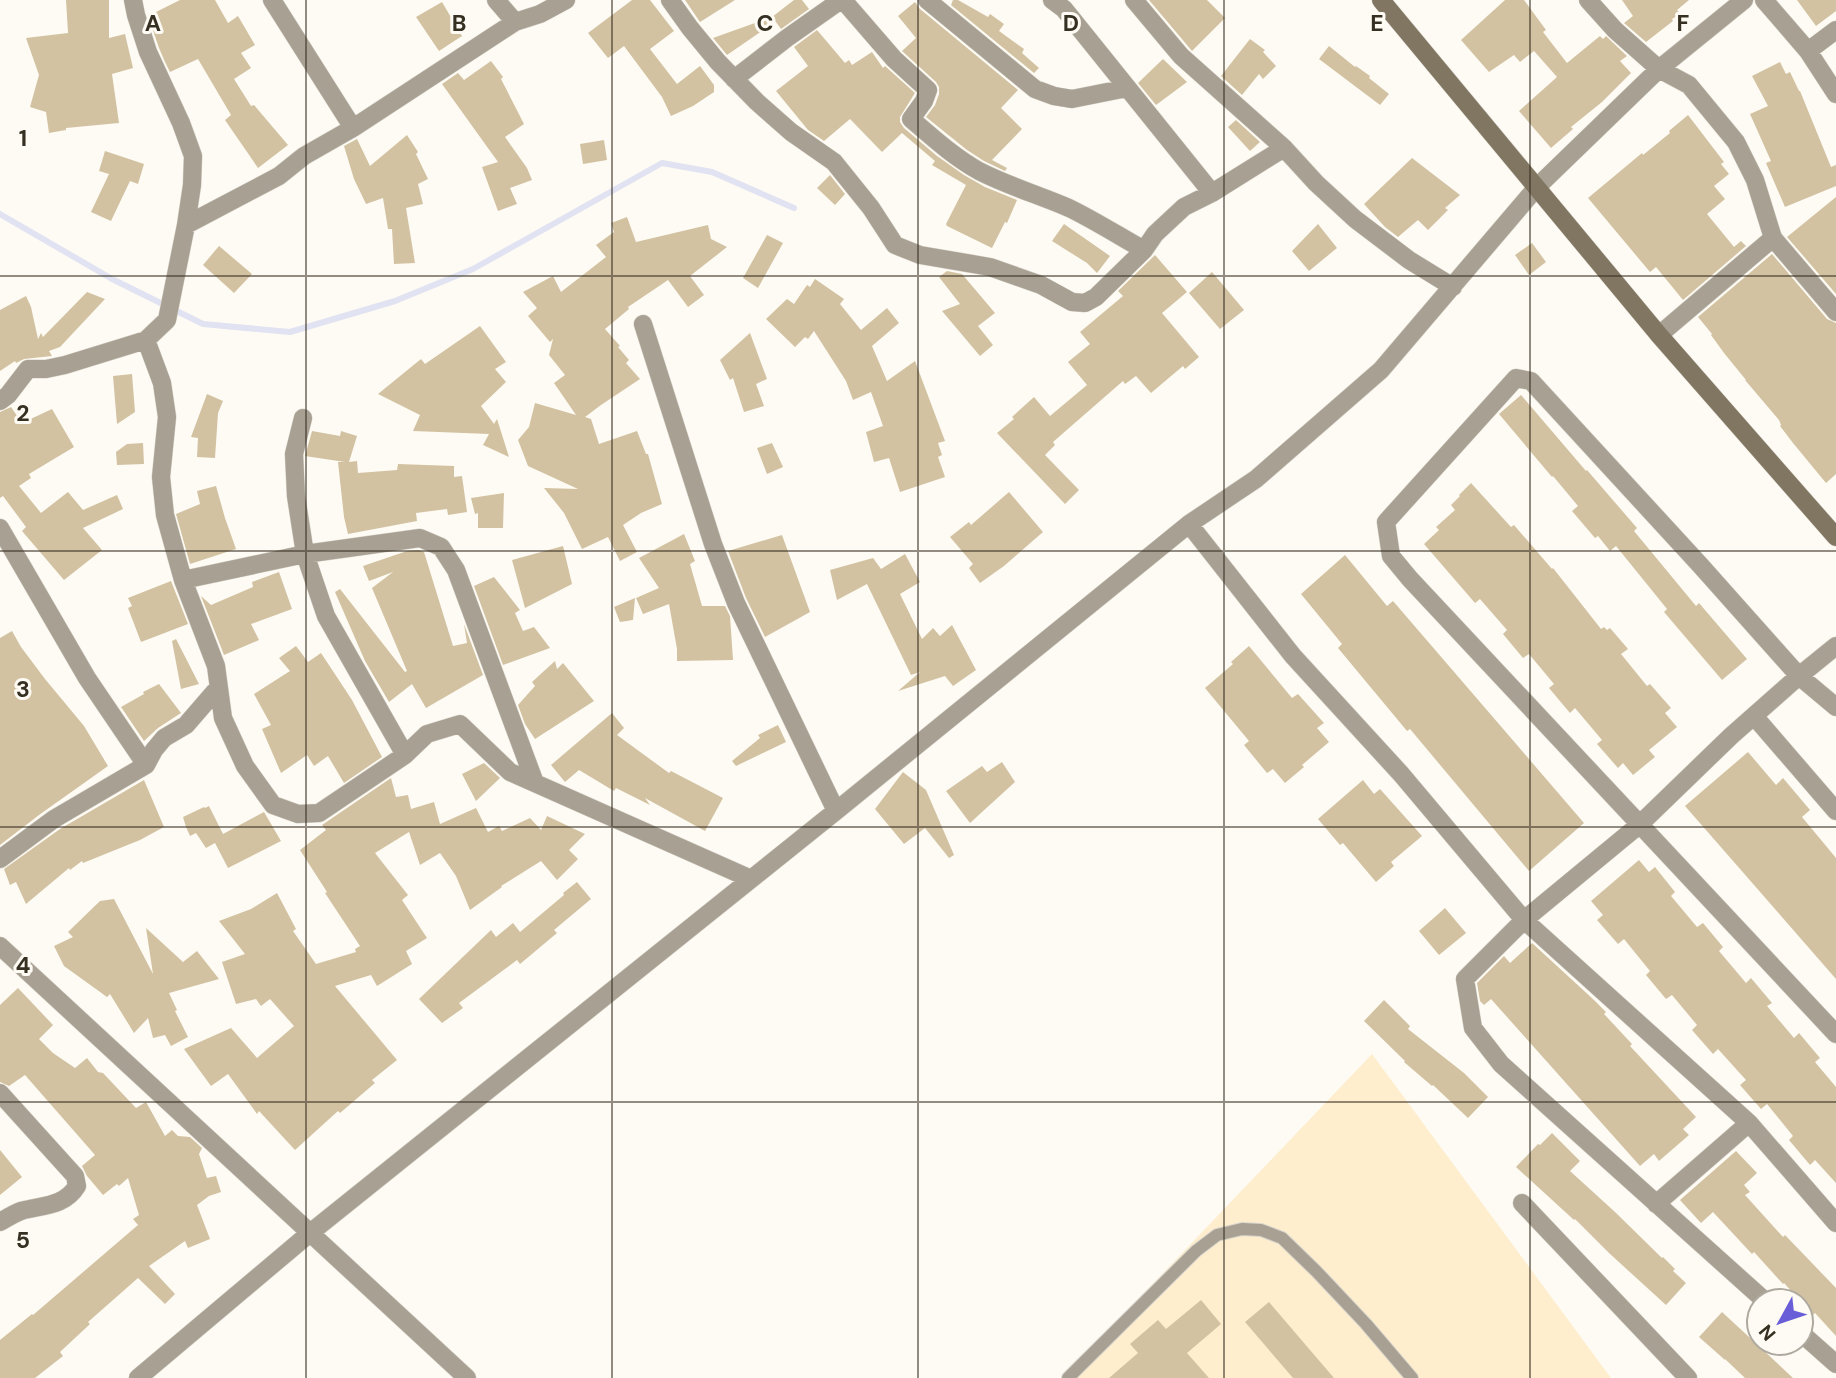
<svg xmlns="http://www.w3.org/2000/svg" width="1836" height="1378" viewBox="0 0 1836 1378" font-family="'DM Sans',sans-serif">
<rect width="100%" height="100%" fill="#fefbf4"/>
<path fill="#feeecd" d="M1372 1054 1611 1378H1063Z"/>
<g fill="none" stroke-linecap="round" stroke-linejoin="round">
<path stroke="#e1e2f2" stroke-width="6" d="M0 214 112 279 203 324 290 332 395 301 473 269 662 163 712 172 794 208"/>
</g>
<path fill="#d2c2a1" d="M66 0H109V38L125 34 133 68 112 74 119 123 66 128V130L49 133 46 112 30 107 39 75 26 38 68 33Z
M180 0H215L228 23 238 16 255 45 241 53 251 68 234 79 251 106 254 105 288 145 258 168 225 120 231 115 198 59 170 72 165 62 159 48 148 16Z
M632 0H650L674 31 650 49 677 84 700 66 714 85V92L693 106 671 116 662 97 624 46 608 58 588 33Z
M685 0H735L700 22Z
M794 0H802L809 9 781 29 773 18 775 22 727 55 713 38 772 17Z
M953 0H958L988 17 990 14 1004 24 999 31 1024 49 1022 53 1039 68 1034 73 951 5Z
M1149 0H1207L1225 18 1192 51Z
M1505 0H1524L1546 30 1543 32 1567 63 1600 36 1603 39 1606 36 1627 56 1620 61 1631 73 1602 102 1571 127 1573 129 1551 148 1519 111 1557 77 1534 51 1520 62 1514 55 1489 72 1461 40Z
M1622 0H1689L1677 10 1680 14 1672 19 1673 21 1646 42 1624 23 1633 16Z
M1797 0H1836V11L1816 26Z
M442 2 462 36 439 51 416 17Z
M915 2 920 9 1018 90 1001 108 1022 129 992 160 1007 168 1005 171 984 161 967 150 926 117 935 105 939 94V87L936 82 902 51 916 38 898 16Z
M817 30 845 63 849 60 852 65 872 52 883 68 885 66 915 93 900 117V122L904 128 937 156 964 175 985 187 1017 200 1007 223 1005 222 992 248 947 226 946 224 966 185 932 165 935 161 902 133 882 152 850 119 824 141 808 130 776 91 808 66 794 47Z
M1250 39 1265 50 1263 52 1276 66 1263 79 1259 74 1242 95 1221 76Z
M1329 46 1355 67 1356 66 1370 76 1369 78 1389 94 1380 105 1319 59Z
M1163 59 1187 82 1156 105 1138 83Z
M491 61 503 77 501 79 524 124 505 137 527 168 532 180 510 188 517 204 498 211 482 167 498 162 442 84 458 73 464 80Z
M1780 62 1786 74 1790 72 1799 91H1800L1831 167 1836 165V186L1785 207 1766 163 1771 161 1750 114 1768 106 1752 76Z
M1688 115 1724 162 1721 164 1729 174 1714 186 1725 199 1707 214 1734 247 1741 241 1746 246 1683 300 1656 267 1650 272 1588 198 1642 153 1643 155 1670 133 1669 131Z
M1236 120 1260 142 1250 151 1228 127Z
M407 135 418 152 416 154 428 179 418 184 423 204 406 208 415 263 394 264 392 229H388L383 198 366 204 354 179 344 146 357 139 370 166Z
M604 140 607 160 583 164 580 144Z
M105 151 144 164 138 184 130 181 111 221 91 212 109 174 99 171Z
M1412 158 1460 195 1445 208 1448 210 1428 230 1418 220 1398 237 1385 227 1364 204Z
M830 175 845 194 835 205 817 188Z
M1836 197V294L1787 237Z
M627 217 636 242 708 225 711 239 727 247 690 276 704 295 688 307 668 280 628 307 629 309 605 329 620 346 618 347 629 360 626 363 640 379 601 405 585 417 591 419 599 444 637 431 646 454H648L662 504 641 513 623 525 637 552 620 561 608 537 582 549 564 513 544 488 578 489 528 466 518 440 529 427 535 403 576 415 554 383 565 375 549 355 553 339 550 342 528 316 537 308 523 292 553 276 561 292 606 257 596 245 614 232 611 223Z
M1064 224 1110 256 1097 273 1087 263 1052 241Z
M1318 224 1337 248 1309 271 1292 251Z
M767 235 783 243 758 288 743 278Z
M1532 243 1546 262 1529 275 1515 255Z
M219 246 252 274 234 293 203 265Z
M1772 254 1827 319 1836 323V474L1826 483 1793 443 1780 426 1781 425 1779 420 1745 380H1746L1724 353 1711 335 1712 334 1698 317Z
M1155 255 1187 292 1162 313 1199 357 1185 369 1183 366 1151 393 1136 376 1125 384 1123 381 1053 442 1055 445 1045 455 1079 490 1065 504 997 433 1014 419 1012 417 1034 397 1050 416 1087 385 1068 362 1090 344 1080 332 1123 296 1118 291Z
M947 271 962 274 995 313 978 326 993 345 980 356 942 311 960 304 939 277Z
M1212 272 1244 310 1220 329 1189 293Z
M815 279 844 299 840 304 861 330 887 308 899 323 872 346 887 381 915 361 945 441 938 443 942 455 938 457 945 477 900 492 889 458 874 462 866 432 883 426 871 392 853 400 846 381 814 331 808 339 805 337 795 347 766 319 787 299 794 304 807 285 810 287Z
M87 292 105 299 60 347 49 351 52 356 24 359 16 363 15 361 0 371V310L26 296 31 307 38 339 41 333 43 337Z
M480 326 506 362 495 369 506 382 481 406 494 424 497 419 509 457 483 445 489 434 413 431 420 415 378 394 421 359 425 364Z
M750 333 767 379 756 384 764 406 744 412 733 378 730 380 720 360Z
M132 374 135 412 117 424 113 376Z
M207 394 223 401 218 413 215 458 197 457 198 438 191 437Z
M1521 395 1586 471 1587 470 1637 528 1634 531 1696 606 1699 603 1747 659 1722 680 1664 612 1667 609 1616 546 1610 551 1598 536 1595 538 1572 511 1578 506 1553 476 1552 477 1499 414Z
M11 407 22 423 52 409 74 447 29 474 31 478 19 486 41 513 68 492 83 510 117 495 123 509 83 528 102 550 64 580 22 531 26 527 3 496 0 498V412Z
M312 431 340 436 341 431 357 436 349 462 357 461 358 473 397 470 398 464 454 466V477L462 476 467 512 448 515 447 509 416 513 417 521 348 534 344 517 338 462H345L305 456Z
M143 443 144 464 117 465 116 452 127 444Z
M772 443 783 467 767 474 757 448Z
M1471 483 1511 527 1514 525 1552 569 1553 568 1601 629 1604 627 1607 630 1610 628 1628 649 1621 654 1647 686 1650 684 1671 708 1665 713 1677 727 1649 750 1655 757 1633 775 1623 763 1618 768 1597 744 1602 740 1575 708 1570 713 1549 688 1554 684 1529 654 1523 658 1503 634 1507 630 1480 599 1475 603 1424 544 1439 530 1436 527 1455 510 1451 505 1460 496 1459 495Z
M216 486 225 518 236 549 190 564 176 514 200 504 197 491Z
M1009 492 1043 532 1004 566 980 583 969 568 973 564 950 537 969 522 971 525Z
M504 493 503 528H478V513L475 514 471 498Z
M684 534 695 561 690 564 702 606H725L730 616 733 660 677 661V649L669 604 643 614 636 598 659 588 639 558Z
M782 535 810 612 765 637 746 598 728 551Z
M563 546 572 584 525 608 512 560Z
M418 550 424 552 453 646 467 643 464 624 483 675 426 708 412 684 389 702 365 661 335 592 340 589 405 672 407 671 372 588 393 572 369 581 363 566 407 551Z
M905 554 920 582 900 594 922 639 933 628 940 636 952 625 976 670 953 686 945 676 898 691 920 672 911 675 867 584 837 600 830 570 873 558 881 569Z
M1345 555 1387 606 1393 601 1584 823 1529 871 1410 729 1407 731 1338 648 1342 644 1301 594Z
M279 572 292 609 251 624 259 640 224 655 201 596 211 605 253 587 252 582Z
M494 577 520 610 515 613 523 631 534 627 550 648 503 665 474 586Z
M171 581 188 624 141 642 128 608 132 606 128 598Z
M635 598 633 620 620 622 614 607Z
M12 631 21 647 45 679 84 726 108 766 39 815 0 845V638Z
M176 639 199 684 181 689 172 641Z
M296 646 308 662 321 653 352 700 382 757 344 783 328 756 314 766 307 755 281 773 262 729 271 725 254 694 290 671 279 658Z
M1249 646 1292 698 1298 694 1324 723 1317 728 1329 742 1302 765 1304 767 1285 783 1273 769 1267 773 1244 745 1249 741 1205 688 1233 664 1231 662Z
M555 661 557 669 563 663 594 701 535 739 525 724 518 705 535 686 532 682Z
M159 684 181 713 158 728 144 741 121 707 144 694 143 692Z
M612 713 624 728 617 735 669 773 671 771 723 798 705 831 645 798 650 805 616 788 614 791 579 770 565 782 551 765Z
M778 725 786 742 736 766 732 761 760 738 758 735Z
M1748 752 1776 785 1783 778 1810 810 1802 817 1836 858V979L1685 806Z
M1002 762 1015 782 970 823 946 791 982 766 987 772Z
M484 763 500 778 476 801 462 774Z
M903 772 926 790 954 855 949 858 925 828 904 844 875 809Z
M391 778 396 797 408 795 411 809 434 802 440 824 476 808 488 832 499 826 502 831 530 818 541 830 547 816 585 834 569 850 578 859 557 880 541 861 501 886 502 887 470 910 456 876 440 853 420 865 409 832 375 853 408 895 402 900 427 938 406 951 412 964 377 986 371 975 335 986 397 1060 372 1080 375 1083 340 1113 338 1111 295 1150 259 1111 257 1114 228 1074 211 1086 184 1049 231 1028 257 1058 294 1026 270 999 261 1006 256 999 236 1004 222 962 245 954 219 921 251 909 277 893 296 929 293 931 316 964 356 952 355 949 360 946 325 893 327 892 300 850 326 830 322 825Z
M144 780 164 827 140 840 83 863 82 861 70 870 69 868 26 904 16 882 10 885 4 869 60 829Z
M1363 780 1374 794 1380 789 1422 836 1391 862 1394 866 1376 882 1343 843 1340 845 1318 819Z
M209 806 223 834 264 812 281 841 228 868 215 843 206 848 196 833 190 836 186 827 183 817 204 807 205 808Z
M1639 860 1649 872 1655 867 1675 892 1671 896 1697 927 1703 923 1723 947 1719 951 1746 983 1751 978 1772 1003 1767 1006 1794 1038 1799 1033 1820 1058 1815 1062 1836 1087V1183L1815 1160 1810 1165 1789 1140 1793 1136 1767 1104 1761 1109 1740 1085 1746 1080 1718 1049 1713 1054 1692 1030 1697 1025 1672 995 1666 999 1646 975 1650 971 1624 939 1618 944 1597 920 1603 915 1591 901Z
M577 882 591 899 554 930 557 933 520 964 517 960 459 1003 463 1008 442 1023 419 999 491 930 496 937 513 923 520 932 564 895 563 893Z
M114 899 153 974 146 928 183 962 197 951 219 979 169 993 177 1010 175 1011 188 1037 171 1046 165 1035 153 1038 148 1018 134 1033 110 994 107 997 64 966 54 946 73 937 68 932 100 901Z
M1445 908 1466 933 1439 955 1419 931Z
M1532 943 1594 1000 1606 1012 1604 1014 1632 1044 1630 1046 1696 1117 1683 1129 1689 1135 1659 1161 1654 1154 1640 1166 1491 999 1484 1005 1480 1001 1477 983 1504 956 1510 963Z
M18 988 53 1025 39 1039 53 1053 75 1068 87 1058 98 1072 103 1073 136 1108 146 1102 165 1136 172 1130 178 1136 190 1137 202 1148 199 1154 207 1178 216 1176 221 1192 209 1196 197 1205 210 1239 188 1248 185 1241 149 1266 175 1294 165 1304 138 1278 88 1322 90 1324 60 1352 63 1356 35 1378H0V1340L32 1314 33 1315 138 1225 133 1219 139 1215 128 1178 119 1186 117 1184 103 1195 87 1176 82 1166 95 1155 25 1075 9 1086 0 1082V1005Z
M1384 1000 1410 1026 1408 1029 1464 1073 1488 1097 1468 1118 1433 1085 1432 1086 1404 1062 1405 1061 1364 1021Z
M1552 1133 1580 1161 1570 1171 1615 1212 1662 1258 1663 1257 1675 1269 1673 1271 1686 1283 1666 1305 1609 1253 1575 1219 1574 1220 1516 1167 1538 1144 1540 1145Z
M0 1150 22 1177 0 1195Z
M1736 1151 1757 1173 1744 1185 1750 1192 1745 1195 1783 1237 1785 1235 1836 1288V1336L1815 1313 1813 1315 1784 1283 1783 1284 1754 1252 1752 1254 1713 1212 1701 1223 1680 1200Z
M1201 1300 1221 1324 1187 1353 1209 1378H1109L1138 1353 1130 1344 1158 1320 1166 1329Z
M1269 1302 1334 1378H1293L1245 1322Z
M1722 1312 1761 1348 1793 1378H1745L1725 1359V1360L1699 1337Z"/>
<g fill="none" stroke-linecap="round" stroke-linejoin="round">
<g stroke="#dad6ce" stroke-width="14">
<path id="lane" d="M1068 1378 1196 1251 1217 1235 1242 1229 1261 1230 1282 1238 1316 1271 1366 1324 1412 1378"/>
</g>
<g stroke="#dad6ce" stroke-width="19">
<path id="street" d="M272 0 353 128
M496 0 515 22
M670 0 690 28 718 62 757 102 791 132 834 162 871 208 895 245 920 255 990 267 1041 285 1072 302 1085 303 1096 297 1144 250 1155 234 1184 207 1212 193 1284 148
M843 0 894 59 928 90 924 101 911 119C933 138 954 157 979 171 1008 186 1039 195 1069 208 1094 220 1119 236 1144 250
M927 0 1035 89 1054 96 1072 99 1127 88
M1052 0 1064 9 1212 193
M1134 0 1181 56 1284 148 1316 183 1355 219 1409 260 1453 287
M1588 0 1615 30 1659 69 1689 85 1736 142 1755 180 1773 238 1836 312
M1764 0 1808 51 1836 94
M1808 51 1836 30
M734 79 787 38 841 0
M186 225 279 176 304 156 353 128 515 22 540 14 566 0
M643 324 713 544 736 603 836 811
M1659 335 1773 238
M146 340 162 383 167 417 161 477 165 515 183 580 216 666 223 718 245 766 273 805 298 814 319 813 405 755 427 734 460 724 510 772 751 879
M0 401 8 395 28 369H46L65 365 146 340 167 320 186 225 192 185 193 156 181 123 148 52 136 15 133 0
M303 418 294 454 296 496 305 554 326 616 405 755
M1189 524 1293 656 1401 774 1524 920 1749 1123 1836 1223
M0 528 87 678 146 765
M183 580 305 554 420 538 441 547 456 570 535 783
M1836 707 1799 676 1701 566 1531 381 1516 378 1386 522 1391 556 1410 579 1836 1034
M1754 716 1836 811
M0 859 54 819 146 765 154 750 164 738 186 725 218 688
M0 946 467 1378
M0 1093 75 1176 77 1186C64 1207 42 1205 21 1211 13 1214 7 1218 0 1222
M1522 1203 1688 1378
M1656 1204 1749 1123
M1765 1301 1501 1064 1473 1028 1465 979 1524 920 1639 825 1731 736 1799 676 1836 646
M1801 1333 1836 1364
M138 1378 310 1233 836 811 1189 524 1256 479 1381 370 1537 187 1659 69 1744 0"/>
</g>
<g stroke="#dad6ce" stroke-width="19">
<path id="secondary" d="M1381 0 1659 335 1836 537"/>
</g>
<use href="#lane" stroke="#a8a193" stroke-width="12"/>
<use href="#street" stroke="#a8a193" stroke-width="18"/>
<use href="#secondary" stroke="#807662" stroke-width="18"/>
</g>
<path fill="none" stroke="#363023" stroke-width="2" stroke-opacity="0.55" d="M306 0V1378M612 0V1378M918 0V1378M1224 0V1378M1530 0V1378M0 276H1836M0 551H1836M0 827H1836M0 1102H1836"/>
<g font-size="23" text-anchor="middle" font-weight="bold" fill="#363023" stroke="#fefbf4" stroke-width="6" stroke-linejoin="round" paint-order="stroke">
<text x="153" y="31">A</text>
<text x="459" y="31">B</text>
<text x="765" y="31">C</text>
<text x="1071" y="31">D</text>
<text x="1377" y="31">E</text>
<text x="1683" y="31">F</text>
<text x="23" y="146">1</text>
<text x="23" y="421">2</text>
<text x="23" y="697">3</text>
<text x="23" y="973">4</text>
<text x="23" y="1248">5</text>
</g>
<g transform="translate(1780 1322) rotate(230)"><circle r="33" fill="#fefbf4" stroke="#aeaaa0" stroke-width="2"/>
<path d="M0-5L12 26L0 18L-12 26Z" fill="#695ed7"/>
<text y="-10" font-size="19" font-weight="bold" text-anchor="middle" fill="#363023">N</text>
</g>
</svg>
